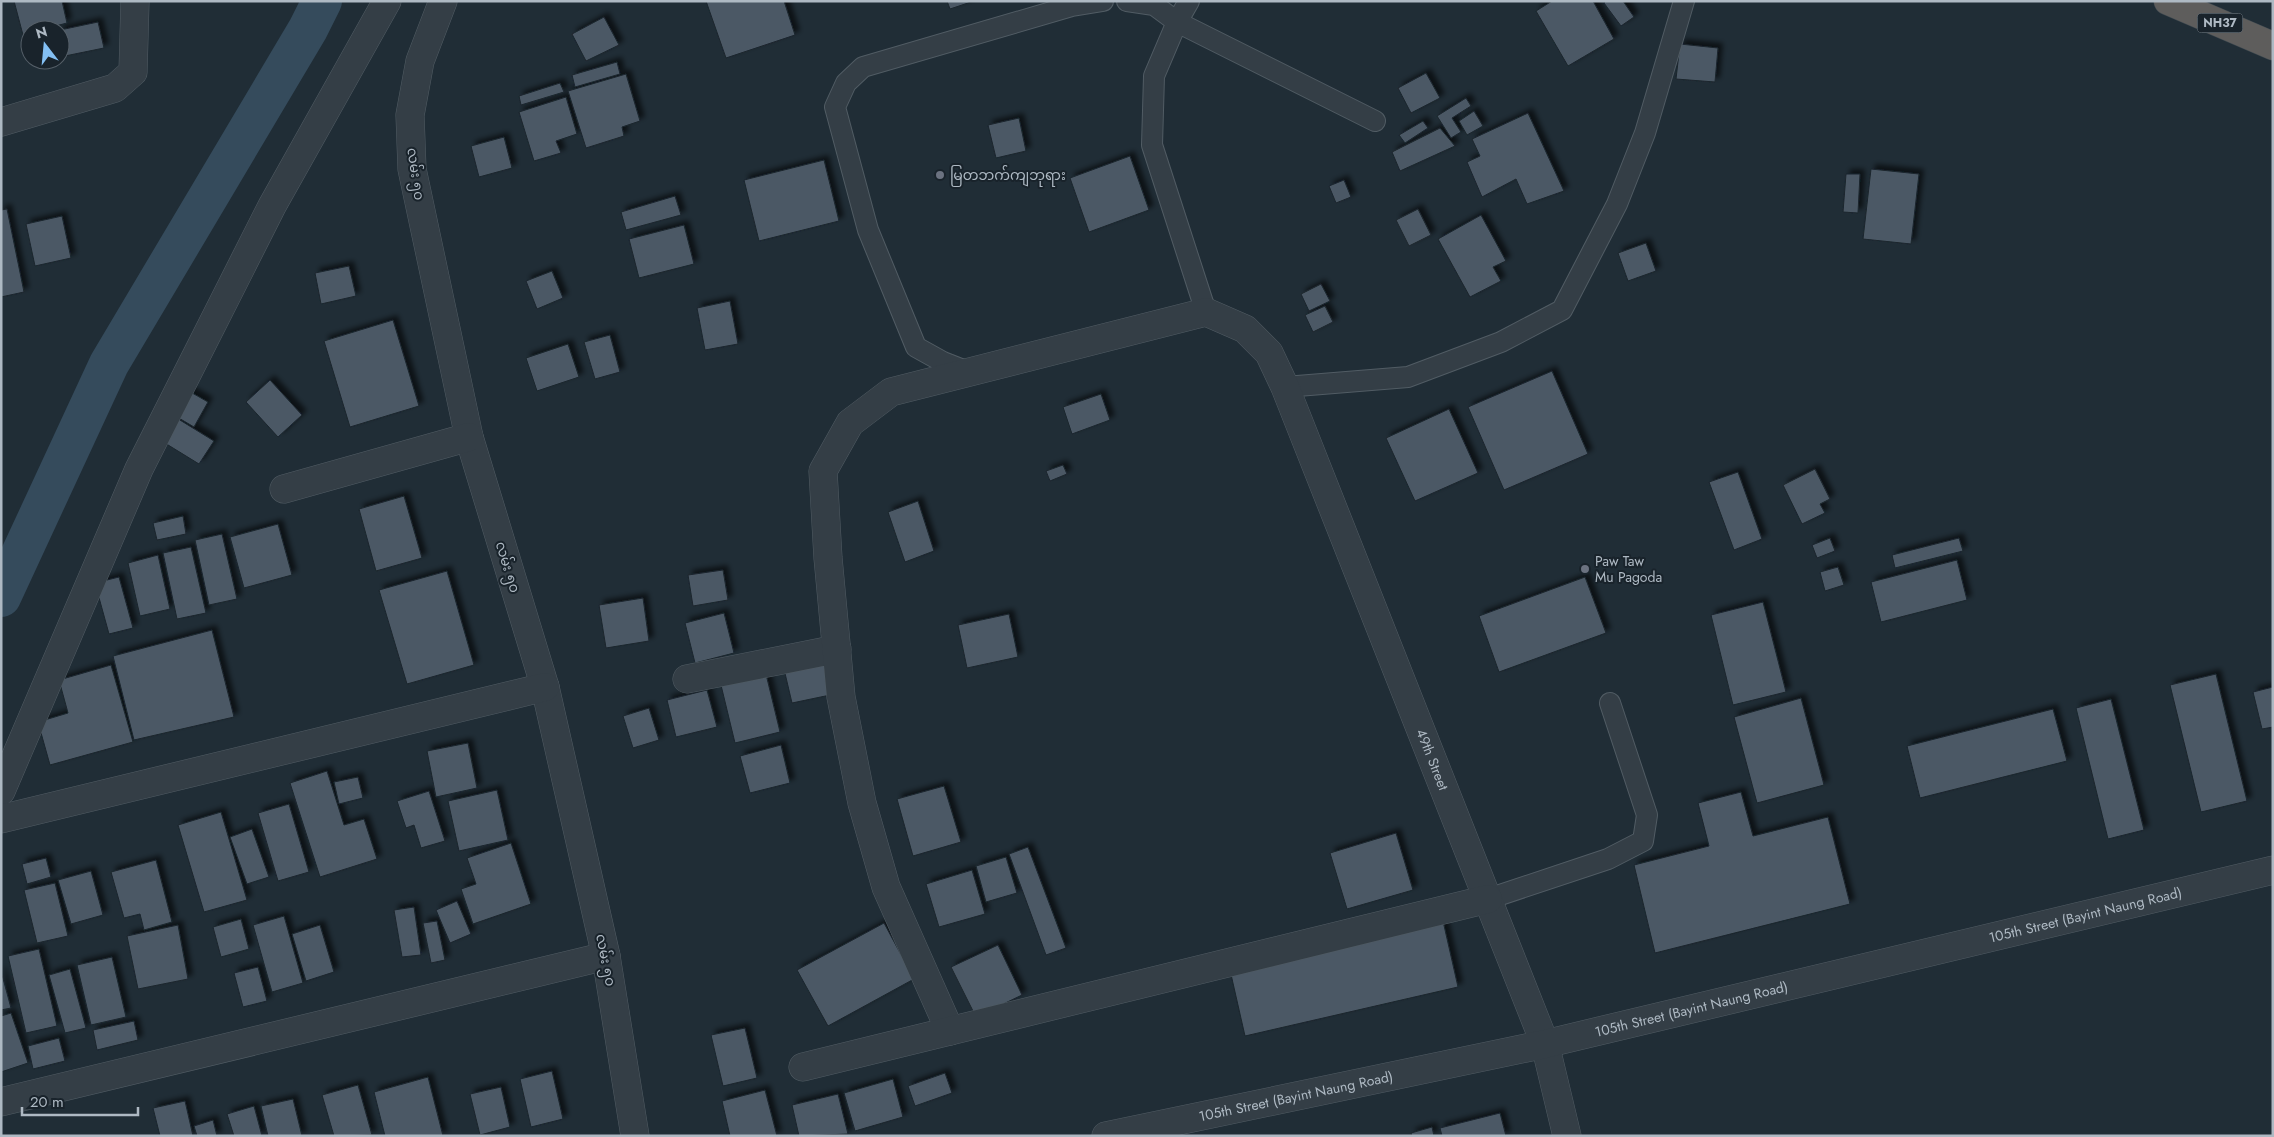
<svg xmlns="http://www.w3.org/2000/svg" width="2274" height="1137" viewBox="0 0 2274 1137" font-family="Jost,'Noto Sans Myanmar',sans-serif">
<defs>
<filter id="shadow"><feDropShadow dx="4.5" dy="-4.5" stdDeviation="2.5" flood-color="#0009"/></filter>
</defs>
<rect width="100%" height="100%" fill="#202d36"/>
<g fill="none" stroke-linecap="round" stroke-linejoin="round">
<path stroke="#354b5c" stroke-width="40" d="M1 597 109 364 308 29 322 1"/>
</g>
<path fill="#4b5965" stroke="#1b252d" filter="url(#shadow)" d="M14 1H62L67 23 40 30H30V33L23 35Z
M706 1H784L795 35 726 58Z
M947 1H974L950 9Z
M1552 1H1593L1614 39 1568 66 1536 11Z
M1606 1H1623L1634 17 1621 26 1604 3Z
M604 17 619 45 586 61 572 34Z
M98 22 104 48 60 57V30Z
M30 36V60H46L30 63 25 37Z
M1680 44 1718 48 1715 82 1676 79Z
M617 62 620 74 575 87 572 75Z
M1426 73 1440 98 1411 113 1398 88Z
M626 74 640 121 622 127 624 136 586 148 568 91Z
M560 83 564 92 521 105 519 96Z
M566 97 577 134 556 141 561 153 534 161 519 112Z
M1466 98 1471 106 1452 118 1461 132 1451 138 1437 116Z
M1474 111 1483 126 1467 135 1459 121Z
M1528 113 1564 191 1527 204 1516 179 1482 197 1467 162 1480 156 1472 139Z
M1019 118 1026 151 996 158 988 125Z
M1423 121 1428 128 1405 143 1399 135Z
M1440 128 1455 146 1400 171 1392 152Z
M504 137 512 168 479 177 471 146Z
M1130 156 1149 210 1089 232 1070 178Z
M824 160 839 221 759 241 744 180Z
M1871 169 1919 174 1911 244 1863 239Z
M1846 174H1860L1858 213 1843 212Z
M1344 180 1351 197 1336 203 1329 186Z
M675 196 681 215 626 230 621 212Z
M7 209 24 292 1 297V210Z
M1418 209 1431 235 1409 246 1396 220Z
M1481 215 1506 261 1493 267 1501 281 1470 297 1438 239Z
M62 216 71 258 35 266 26 224Z
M684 225 694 264 639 278 629 239Z
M1646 243 1656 271 1628 281 1618 253Z
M349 266 356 296 321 304 315 273Z
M552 271 563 298 537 309 526 281Z
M1321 284 1330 301 1309 311 1301 294Z
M730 301 738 344 705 350 697 308Z
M1325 306 1333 322 1313 332 1305 315Z
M393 320 419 406 350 427 324 341Z
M610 335 620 372 595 379 584 342Z
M568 344 579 377 537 391 526 358Z
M1552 371 1588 454 1504 490 1468 407Z
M270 380 302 415 278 437 246 402Z
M187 390 208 402 194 427 172 414Z
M1101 394 1110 420 1072 434 1063 407Z
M1449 409 1478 473 1415 501 1386 438Z
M175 417 214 441 199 464 160 440Z
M1063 465 1067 474 1050 481 1046 471Z
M1815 469 1830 499 1820 504 1825 513 1802 524 1783 485Z
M1738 472 1762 539 1734 550 1709 482Z
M404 496 422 558 376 571 359 509Z
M918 501 934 551 905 562 888 512Z
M183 516 186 534 157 540 153 523Z
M278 524 292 575 244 588 230 537Z
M222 534 237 599 209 605 195 540Z
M1830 538 1835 551 1817 558 1812 545Z
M1959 538 1963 551 1895 568 1892 555Z
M191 547 206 613 177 619 163 553Z
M158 555 170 609 140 616 128 563Z
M1957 560 1967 600 1881 622 1871 582Z
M1838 567 1844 585 1825 591 1820 572Z
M723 570 728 600 693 606 688 575Z
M447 571 474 665 407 684 379 590Z
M119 577 133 628 109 634 95 583Z
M1585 577 1606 633 1499 672 1479 616Z
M643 598 649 641 606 648 599 605Z
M1763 602 1786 692 1733 705 1711 615Z
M724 613 734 653 695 663 685 623Z
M1009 614 1018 657 967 668 958 625Z
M212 630 234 717 134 740 113 656Z
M827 659 835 694 792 703 784 669Z
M111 665 133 742 50 765 38 722 68 713 59 680Z
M765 670 780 732 735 743 720 681Z
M2216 674 2247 801 2201 812 2170 685Z
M2273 687V727L2262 729 2253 692Z
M707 690 717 727 676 737 667 700Z
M1801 698 1824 785 1757 803 1734 717Z
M2111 699 2144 830 2108 839 2076 708Z
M649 708 659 740 633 748 623 716Z
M2053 709 2067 761 1920 798 1907 746Z
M468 743 477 788 436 797 427 751Z
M781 745 790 783 750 793 740 756Z
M327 771 344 825 364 819 377 859 320 877 290 783Z
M358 777 363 798 339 804 334 782Z
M944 786 961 842 913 856 897 799Z
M497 790 508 840 459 851 448 801Z
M429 791 445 841 421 848 414 825 406 828 397 801Z
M1741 792 1753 836 1828 817 1850 904 1655 953 1634 865 1709 846 1698 803Z
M289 804 309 872 278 881 258 813Z
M221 812 247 900 204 912 178 825Z
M252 829 269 877 247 884 230 837Z
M1396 833 1413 890 1347 909 1330 853Z
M511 843 531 904 473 924 461 889 476 884 467 858Z
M1028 847 1066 948 1046 955 1009 854Z
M1006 857 1017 893 986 902 976 866Z
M46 858 51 877 27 884 22 864Z
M156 860 172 922 144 930 140 914 124 918 111 872Z
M972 870 985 914 939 927 926 884Z
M91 871 103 915 71 924 58 880Z
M55 883 68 936 37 943 24 890Z
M457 901 471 934 450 943 436 910Z
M414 907 421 955 402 957 394 910Z
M284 916 303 983 272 992 253 925Z
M241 919 249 949 221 957 213 927Z
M437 921 445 960 431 963 423 923Z
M1443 921 1458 987 1245 1036 1230 970Z
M884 923 914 979 828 1026 797 970Z
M178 925 188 979 138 989 127 936Z
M320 925 334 972 306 981 292 934Z
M998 945 1022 995 976 1017 951 967Z
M39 949 57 1026 26 1033 8 956Z
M112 957 126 1017 91 1025 77 965Z
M258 967 267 1001 243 1007 234 973Z
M70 969 86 1028 65 1033 49 975Z
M1 971 11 1008 1 1010Z
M11 1013 28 1063 1 1072V1016Z
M134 1021 138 1040 97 1050 93 1030Z
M745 1028 757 1078 723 1086 711 1035Z
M59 1038 65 1061 33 1069 28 1046Z
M552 1071 563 1119 531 1127 520 1079Z
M945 1073 952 1093 915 1106 908 1086Z
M428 1077 443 1136H385L374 1092Z
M893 1079 903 1117 855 1131 844 1093Z
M358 1085 372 1135 334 1136 322 1095Z
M501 1087 510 1127 480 1135 470 1094Z
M765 1090 777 1136H730L722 1101Z
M838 1094 848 1134 799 1136 792 1105Z
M293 1099 302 1136H268L261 1106Z
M185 1101 193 1136H160L153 1108Z
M254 1106 262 1136H234L227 1114Z
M1500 1113 1506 1136H1442L1440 1128Z
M213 1120 217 1136H197L194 1126Z
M1432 1127 1434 1136H1412L1411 1133Z"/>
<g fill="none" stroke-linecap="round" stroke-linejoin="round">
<g stroke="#515c64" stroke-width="22">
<path id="service" d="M1127 1 1154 5 1177 22 1375 121
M1189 1 1177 22 1154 76 1152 145 1206 312
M971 373 943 362 916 347 868 230 835 107 846 83 863 67 1072 6 1103 1
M1285 387 1408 377 1501 342 1562 310 1617 204 1645 133 1684 1
M1488 899 1608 859 1643 841 1647 815 1610 703"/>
</g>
<g stroke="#515c64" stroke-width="29">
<g id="minor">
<path d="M443 1 420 61 410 115 412 169 469 437 545 687 606 956 635 1136"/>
<path d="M1 122 115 88 133 72 135 1"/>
<path d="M284 489 469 437"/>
<path d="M687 679 837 649"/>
<path d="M1 791 139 469 272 206 387 1"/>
<path d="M1 819 545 687"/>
<path id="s1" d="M950 1031 886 887 862 803 841 697 828 558 823 471 850 423 891 392 1206 312 1245 329 1269 353 1285 387 1545 1044 1567 1136"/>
<path d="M803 1067 1488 899"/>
<path d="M1 1102 606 956"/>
<path id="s2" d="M1106 1136 1545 1044 2273 870"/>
</g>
</g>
<g stroke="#3e4951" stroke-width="29">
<path id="trunk" d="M2168 1 2273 46"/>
</g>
<use href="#service" stroke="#343e46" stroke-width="20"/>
<use href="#minor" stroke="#343e46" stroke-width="28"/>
<use href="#trunk" stroke="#5e5d5c" stroke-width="28"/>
</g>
<g fill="#6b7280" stroke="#19232b" stroke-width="2">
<circle cx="940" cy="175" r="5"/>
<circle cx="1585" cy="569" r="5"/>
</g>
<g text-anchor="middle" stroke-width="4" stroke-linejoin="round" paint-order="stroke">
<rect fill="#19232b" stroke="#818c95" stroke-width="1" x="2197.5" y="13.5" width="45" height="19" rx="4"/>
<g font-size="12" font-weight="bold" fill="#aeb9c3">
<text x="2220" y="27">NH37</text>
</g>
<g font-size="14" fill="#aeb9c3" stroke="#19232b">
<text transform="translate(416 174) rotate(82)" y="5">လမ်း ၅၀</text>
<text transform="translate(508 567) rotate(73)" y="5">လမ်း ၅၀</text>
<text dy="5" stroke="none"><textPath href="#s1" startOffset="1526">49th Street</textPath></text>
<text dy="5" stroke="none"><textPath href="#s2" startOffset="1004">105th Street (Bayint Naung Road)</textPath></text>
<text transform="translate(606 960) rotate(79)" y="5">လမ်း ၅၀</text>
<text dy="5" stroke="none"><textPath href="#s2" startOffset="599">105th Street (Bayint Naung Road)</textPath></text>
<text dy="5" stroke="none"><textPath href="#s2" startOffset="194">105th Street (Bayint Naung Road)</textPath></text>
</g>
<g font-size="14" fill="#aeb9c3" stroke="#19232b" text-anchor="start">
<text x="950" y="180">မြတဘက်ကျဘုရား</text>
<text x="1595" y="566">Paw Taw<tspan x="1595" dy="16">Mu Pagoda</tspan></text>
</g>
</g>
<rect width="2274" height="1137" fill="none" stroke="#aeb9c3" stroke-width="5"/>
<g transform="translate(45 45) rotate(344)"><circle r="24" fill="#19232b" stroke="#555f68"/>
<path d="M0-4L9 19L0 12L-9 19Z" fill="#83bff3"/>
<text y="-8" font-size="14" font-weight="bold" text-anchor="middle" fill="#aeb9c3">N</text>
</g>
<path d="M22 1107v8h116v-8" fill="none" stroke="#aeb9c3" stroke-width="2.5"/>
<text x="30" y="1107" font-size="15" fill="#aeb9c3" stroke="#19232b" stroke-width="4" paint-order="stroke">20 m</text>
</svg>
